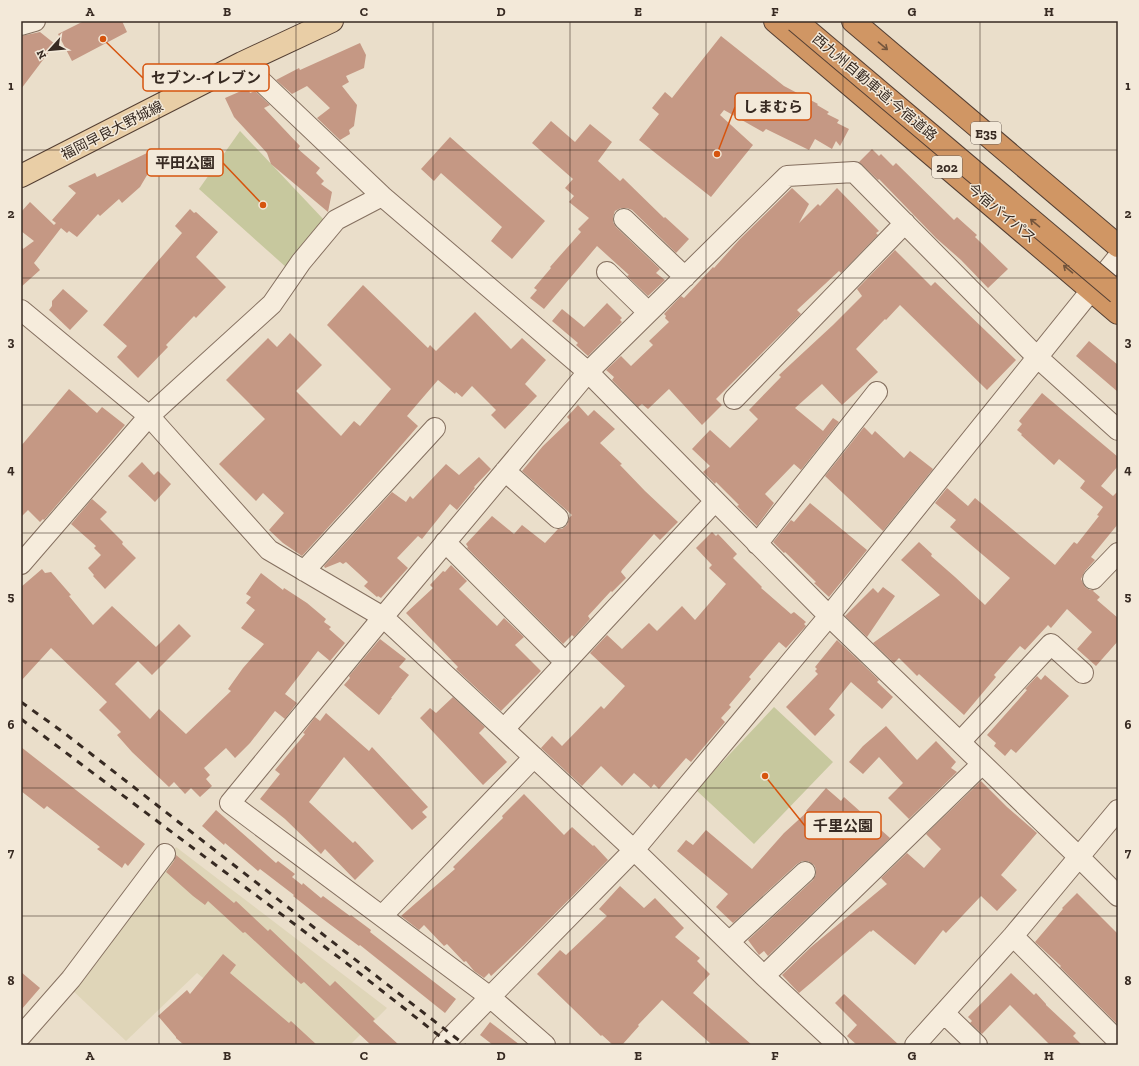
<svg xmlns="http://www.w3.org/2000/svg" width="1139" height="1066" viewBox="0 0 1139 1066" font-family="'Zilla Slab','Noto Sans JP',serif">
<rect width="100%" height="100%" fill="#eadeca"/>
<path fill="#dfd5b8" d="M176 847 387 1008 350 1045H286L197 973 126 1041 69 987Z"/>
<path fill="#c7c89e" d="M240 131 325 221 287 268 199 189Z
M774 707 833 762 754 844 696 790Z"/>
<path fill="#c59884" d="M84 21H122L127 32 72 61 58 34Z
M40 32 55 44 21 89V36Z
M721 36 784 86 818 104 817 105 829 112 827 114 839 120 837 123 849 129 840 146 836 141 832 149 815 139 809 150 766 129 763 132 724 110 720 115 753 145 711 197 639 140 659 114 652 108 665 92 672 98Z
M360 43 366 55 364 68 346 76 349 82 342 86 357 105 354 126 349 130 350 134 340 140 317 118 330 108 307 86 292 94 276 80 299 68 300 70Z
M248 88 250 93 255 91 270 105 264 108 300 146 298 149 320 168 316 173 324 181 321 184 332 192 328 212 271 164 267 153 234 117 225 98Z
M551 121 575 142 590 124 612 142 598 161 620 181 623 178 664 218 665 217 689 239 676 253 632 210 627 208H621L615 211 613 217V222L616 227 660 269 656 273 665 280 648 296 627 276 629 275 597 246 544 309 530 298 537 290 534 288 551 268 550 267 581 232 578 229 589 218 569 202 574 196 565 188 573 179 532 143Z
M450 137 545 221 512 259 491 241 502 227 441 173 434 181 421 169Z
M872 149 879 156 881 154 893 166 896 163 954 220 957 217 977 235 975 237 1008 269 988 288 961 260 936 238 879 179 878 180 859 162Z
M147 153 153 165 140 187 122 203 119 199 100 216 98 214 77 237 69 231 67 233 61 228 34 263 40 270 21 287V246L23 249 34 241 21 231V212L30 202 54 225 56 223 52 220 76 193 68 186 95 173 97 177Z
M792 188 809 204 799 223 818 204 820 206 837 188 879 231 876 233 878 235 841 273 839 271 797 310 801 314 716 399 722 405 702 425 669 389 648 409 642 404 638 407 612 380 614 377 606 370 621 356 631 366 653 345 649 341 669 322 665 318 666 316 664 314 681 296 684 298 713 267 714 268 740 239Z
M190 209 194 213 196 212 218 232 196 257 226 287 196 318 194 316 166 345 168 347 138 378 117 357 127 346 103 325 182 233 175 226Z
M895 250 931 286 935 282 1016 360 987 390 900 305 886 320 885 319 856 349 878 372 842 405 822 384 795 408 823 431 833 418 839 422 801 470 794 464 765 494 774 503 757 526 737 506 739 505 716 482 715 484 703 472 710 466 692 449 710 430 730 448 758 419 749 410 781 377 779 375 833 325 862 296 857 289Z
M363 285 428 348 430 345 436 351 475 312 511 349 522 338 546 360 525 384 537 396 505 429 491 415 496 410 472 386 462 397 456 392 455 394 438 380 407 416 418 426 373 478 302 556 283 543 269 530 284 513 263 493 256 501 219 464 265 419 226 380 268 338 277 347 290 333 322 365 296 391 341 436 354 421 360 426 391 389 327 325Z
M63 289 88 311 70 330 49 310 52 306V301Z
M607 303 622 318 620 320 622 322 588 356 576 345 578 343 552 321 562 309 584 327Z
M1089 341 1118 365V392L1076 356Z
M69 389 97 413 102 407 125 425 44 520 43 519 40 522 28 510 21 517V446Z
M1042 393 1118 457V466L1101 486 1113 496 1118 491V524L1091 557 1095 560 1085 571 1081 579 1085 587 1090 590H1094L1093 591 1100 597 1097 600 1118 618V641L1096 666 1077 649 1092 632 1067 609 1051 628 1048 625 1025 650 1020 646 994 675 996 677 964 715 919 674 917 676 899 658 894 663 873 643 940 595 901 560 919 542 932 554 931 556 955 577 985 605 1010 578 950 527 956 520 935 503 947 488 968 506 975 498 1055 565 1074 542 1077 544 1099 516 1097 515 1103 507 1080 488 1085 481 1059 459 1054 465 1021 435 1022 434 1017 430 1022 424 1019 421Z
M578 405 588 416 594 410 615 429 600 443 622 464 620 465 645 491 678 522 660 540 654 534 622 570 621 572 626 578 612 592 611 591 588 616 590 619 574 637 572 635 563 644 467 548 468 547 466 544 492 516 514 534 522 525 545 543 558 529H562L567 525 569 518 572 515 522 471 543 446 570 420 567 417Z
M864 427 872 435 875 431 904 458 910 451 933 469 883 531 825 476Z
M479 457 491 469 474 487 475 488 457 510 450 504 422 539 418 536 397 558 408 568 381 598 378 596 377 597 364 586 368 582 346 562 343 564 340 562 325 568 324 566 392 492 406 502 410 496 413 499 446 464 459 475Z
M142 462 154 475 158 471 171 484 155 502 128 476Z
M92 499 107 512 100 519 123 542 122 544 136 558 105 589 93 576 94 575 88 568 101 555 94 548 96 546 71 524Z
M810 503 867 550 829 597 814 583 816 582 785 552 784 553 773 542 791 520 794 522Z
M712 532 716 536 718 534 737 554 733 558 762 587 761 588 791 614 794 612 806 622 804 624 806 626 786 648 779 642 749 677 751 679 729 705 731 707 721 718 725 722 691 762 686 758 659 789 654 784 651 788 634 773 622 786 601 766 582 786 541 748 552 736 562 746 601 706 604 709 625 686 590 653 607 635 622 649 649 623 657 631 682 606 695 620 726 584 709 568 712 565 696 548Z
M451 565 467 581 459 589 497 626 504 618 524 637 515 645 541 671 501 711 459 672 456 669 458 667 406 613 433 588 430 585 443 571 445 572Z
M42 569 45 573 51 572 71 595 69 596 93 625 112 606 156 647 179 624 191 636 152 675 138 661 115 684 150 719 159 709 186 734 231 691 228 689 243 668 264 644 241 628 255 610 246 603 251 597 246 594 261 573 283 590 284 588 307 603 326 619 324 622 331 627 329 629 345 643 330 661 318 651 285 694 297 703 285 719 275 711 250 743 235 758 226 748 204 768 210 775 206 779 212 786 200 797 191 788 185 794 174 782 169 787 132 752 117 735 121 732 99 710 107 702 51 648 21 681V587Z
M883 587 895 596 867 637 845 616 873 588 878 593Z
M380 639 406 659 399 667 409 675 391 698H392L379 715 344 685 350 678 349 676Z
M837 640 854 656 852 658 854 656 879 680 877 682 893 697 882 709 851 682 829 709 835 715 815 736 786 707 818 674 815 671 817 669 815 667Z
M1045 675 1069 696 1016 753 1011 749 1005 756 994 746 996 743 987 735 1027 690 1025 689 1037 676 1041 680Z
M453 697 485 727 479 733 507 762 483 785 420 718 430 708 436 713Z
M326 713 369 751 372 747 428 807 422 812 427 817 412 830 344 757 309 802 353 843 355 841 374 861 355 880 325 849 321 854 285 819 260 799 280 774 275 770 305 734 303 733 315 717 320 721Z
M886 726 917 760 936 741 956 762 951 768 957 772 909 819 888 798 903 783 879 757 863 774 849 762 863 746Z
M21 747 145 844 128 866 125 863 122 868 97 849 100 847 47 806 44 809 21 791Z
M981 781 1007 807 1037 833 1001 875 1017 890 997 911 981 896 946 933 943 930 915 965 873 930 871 932 870 931 812 982 799 993 782 975 811 947 887 884 881 878 907 853 924 868 941 849 926 834Z
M826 788 841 801 844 797 890 838 768 956 764 951 759 955 748 940 813 880 816 875V869L814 865 808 861H802L797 864 733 923 716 907 728 894 677 851 686 840 693 845 706 830 752 869 784 833 807 812 806 811Z
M524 794 564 835 572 827 593 846 594 845 608 860 524 945 491 976 489 973 484 978 474 971 466 961 464 962 447 944 444 946 424 925 419 930 401 916 455 869 453 867 503 818 502 816Z
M216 810 276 863 278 861 295 874 292 877 302 885 303 883 321 898 323 896 350 916 351 915 371 930 370 932 456 999 445 1013 360 945 359 946 312 911 293 896 294 895 260 869 258 871 225 843 224 845 202 826Z
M176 855 234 903 236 901 268 931 270 929 330 986 335 981 375 1019 373 1021 399 1045H371L304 982 301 984 245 932 243 933 208 901 205 905 193 896 166 872 174 861Z
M620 886 644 908 655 898 684 928 675 937 700 958 697 961 710 974 693 993 752 1045H712L662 1000 638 1025 639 1026 622 1045H613L602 1035 601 1036 537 974 560 950 566 955 607 916 599 909Z
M1077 893 1118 934V1025L1060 967 1061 966 1035 942 1063 909 1062 908Z
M223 954 236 965 230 973 289 1023 291 1021 317 1045H184L176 1038V1037L158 1016 187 990 190 994Z
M21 972 40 988 21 1010Z
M1011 973 1034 995 1036 993 1046 1004V1005L1076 1033 1073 1036 1082 1045H1050L1010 1005 982 1034 970 1023 972 1021 968 1017Z
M844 994 899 1045H857L847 1036 857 1025 835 1003Z
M490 1022 520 1045H493L480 1035Z"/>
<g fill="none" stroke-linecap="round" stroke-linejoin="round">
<g stroke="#857060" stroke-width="22">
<path id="minor" d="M21 25 35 21
M242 63 382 196 588 372 829 616 1079 857 1118 896
M624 219 685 277
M607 272 648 312
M21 310 149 416 269 550 383 617 634 850 764 976 838 1045
M734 399 905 223
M505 471 558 518
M445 542 565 662
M757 544 877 392
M21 564 149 416 272 304 301 262 336 220 382 196
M304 571 435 428
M1093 579 1118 553
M504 729 715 501
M960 742 1051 644 1083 673
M382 916 534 757
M1013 936 1118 1041
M729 942 805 872
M764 976 982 764
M944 1013 977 1045
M21 1036 71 979 165 854
M443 1045 634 850 829 616 1118 257
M545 1045 490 997 230 803 383 617 588 372 787 176 854 172 1037 357 1118 430
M915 1045 1013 936 1118 810"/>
</g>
<g stroke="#543f33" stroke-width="24">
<path id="major" d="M21 176 242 63 332 21"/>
</g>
<g stroke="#543f33" stroke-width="24">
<path id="highway" d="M775 21 1118 313
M853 21 1118 246"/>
</g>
<use href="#minor" stroke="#f6ecdc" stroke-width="20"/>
<use href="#major" stroke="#e9cea6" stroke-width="22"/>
<use href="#highway" stroke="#d09664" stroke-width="22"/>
<path stroke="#372a22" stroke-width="3" stroke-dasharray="7 7" stroke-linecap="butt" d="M21 702 63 732 465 1045
M21 719 349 965 451 1045"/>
<g stroke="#543f33" stroke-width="24" stroke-linecap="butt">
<path id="highway-bridge" d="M796 21 1118 293"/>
</g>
<use href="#highway-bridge" stroke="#d09664" stroke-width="22"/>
</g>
<defs><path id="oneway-shaft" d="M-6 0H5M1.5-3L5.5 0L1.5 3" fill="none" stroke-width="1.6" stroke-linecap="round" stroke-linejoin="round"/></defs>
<g stroke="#74553c">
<use href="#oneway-shaft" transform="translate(883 46) rotate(40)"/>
<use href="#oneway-shaft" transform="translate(1035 223) rotate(-140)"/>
<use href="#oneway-shaft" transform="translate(1068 269) rotate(-140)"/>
</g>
<path fill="none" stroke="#372a22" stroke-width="1" stroke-opacity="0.55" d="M159 21V1045M296 21V1045M433 21V1045M570 21V1045M706 21V1045M843 21V1045M980 21V1045M21 150H1118M21 278H1118M21 405H1118M21 533H1118M21 661H1118M21 788H1118M21 916H1118"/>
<g text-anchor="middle" stroke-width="3" stroke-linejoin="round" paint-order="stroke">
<g fill="#f3e9d9" stroke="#6f6359" stroke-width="1">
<rect x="971" y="122" width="30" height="22" rx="3"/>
<rect x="932" y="156" width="30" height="22" rx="3"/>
</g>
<g font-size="13" font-weight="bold" fill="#372a22">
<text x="986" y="138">E35</text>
<text x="947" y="172">202</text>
</g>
<g font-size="14" fill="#372a22" stroke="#f3e9d9">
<text transform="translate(875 87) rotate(40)" y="5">西九州自動車道;今宿道路</text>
<text transform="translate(112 130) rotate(-27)" y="5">福岡早良大野城線</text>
<text transform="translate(1002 213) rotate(40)" y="5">今宿バイパス</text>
</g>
</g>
<path fill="none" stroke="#d6540e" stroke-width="1.5" d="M103 39L143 78M717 154L735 107M263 205L223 163M765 776L805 826"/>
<g fill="#d6540e" stroke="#f3e9d9" stroke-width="1.5">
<circle cx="103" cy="39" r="4"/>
<circle cx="717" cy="154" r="4"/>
<circle cx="263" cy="205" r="4"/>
<circle cx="765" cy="776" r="4"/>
</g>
<g fill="#f3e9d9" stroke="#d6540e" stroke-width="1.5">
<rect x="143" y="64" width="126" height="27" rx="4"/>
<rect x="735" y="93" width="76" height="27" rx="4"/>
<rect x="147" y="149" width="76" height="27" rx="4"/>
<rect x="805" y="812" width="76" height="27" rx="4"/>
</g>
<g font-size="15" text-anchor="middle" font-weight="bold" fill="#372a22">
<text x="206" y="83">セブン-イレブン</text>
<text x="773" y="112">しまむら</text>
<text x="185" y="168">平田公園</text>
<text x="843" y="831">千里公園</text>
</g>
<rect width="1139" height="1066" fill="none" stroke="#f3e9d9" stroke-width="44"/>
<g transform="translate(50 50) rotate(243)" stroke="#f3e9d9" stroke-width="3" paint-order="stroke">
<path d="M0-3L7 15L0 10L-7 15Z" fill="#372a22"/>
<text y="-6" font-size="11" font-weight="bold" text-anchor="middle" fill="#372a22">N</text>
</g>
<rect x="22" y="22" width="1095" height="1022" fill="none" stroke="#372a22" stroke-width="1.5"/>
<g font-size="13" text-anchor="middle" font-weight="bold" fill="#372a22">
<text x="90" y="16">A</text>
<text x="227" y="16">B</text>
<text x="364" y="16">C</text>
<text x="501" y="16">D</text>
<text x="638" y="16">E</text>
<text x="775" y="16">F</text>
<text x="912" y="16">G</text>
<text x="1049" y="16">H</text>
<text x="11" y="90">1</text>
<text x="1128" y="90">1</text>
<text x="11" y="218">2</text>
<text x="1128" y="218">2</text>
<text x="11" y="346">3</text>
<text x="1128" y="346">3</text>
<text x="11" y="474">4</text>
<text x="1128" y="474">4</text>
<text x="11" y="601">5</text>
<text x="1128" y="601">5</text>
<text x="11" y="729">6</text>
<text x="1128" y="729">6</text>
<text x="11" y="857">7</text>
<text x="1128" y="857">7</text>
<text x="11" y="985">8</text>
<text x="1128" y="985">8</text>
<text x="90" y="1060">A</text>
<text x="227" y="1060">B</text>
<text x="364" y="1060">C</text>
<text x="501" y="1060">D</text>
<text x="638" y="1060">E</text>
<text x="775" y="1060">F</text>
<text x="912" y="1060">G</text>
<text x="1049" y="1060">H</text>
</g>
</svg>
